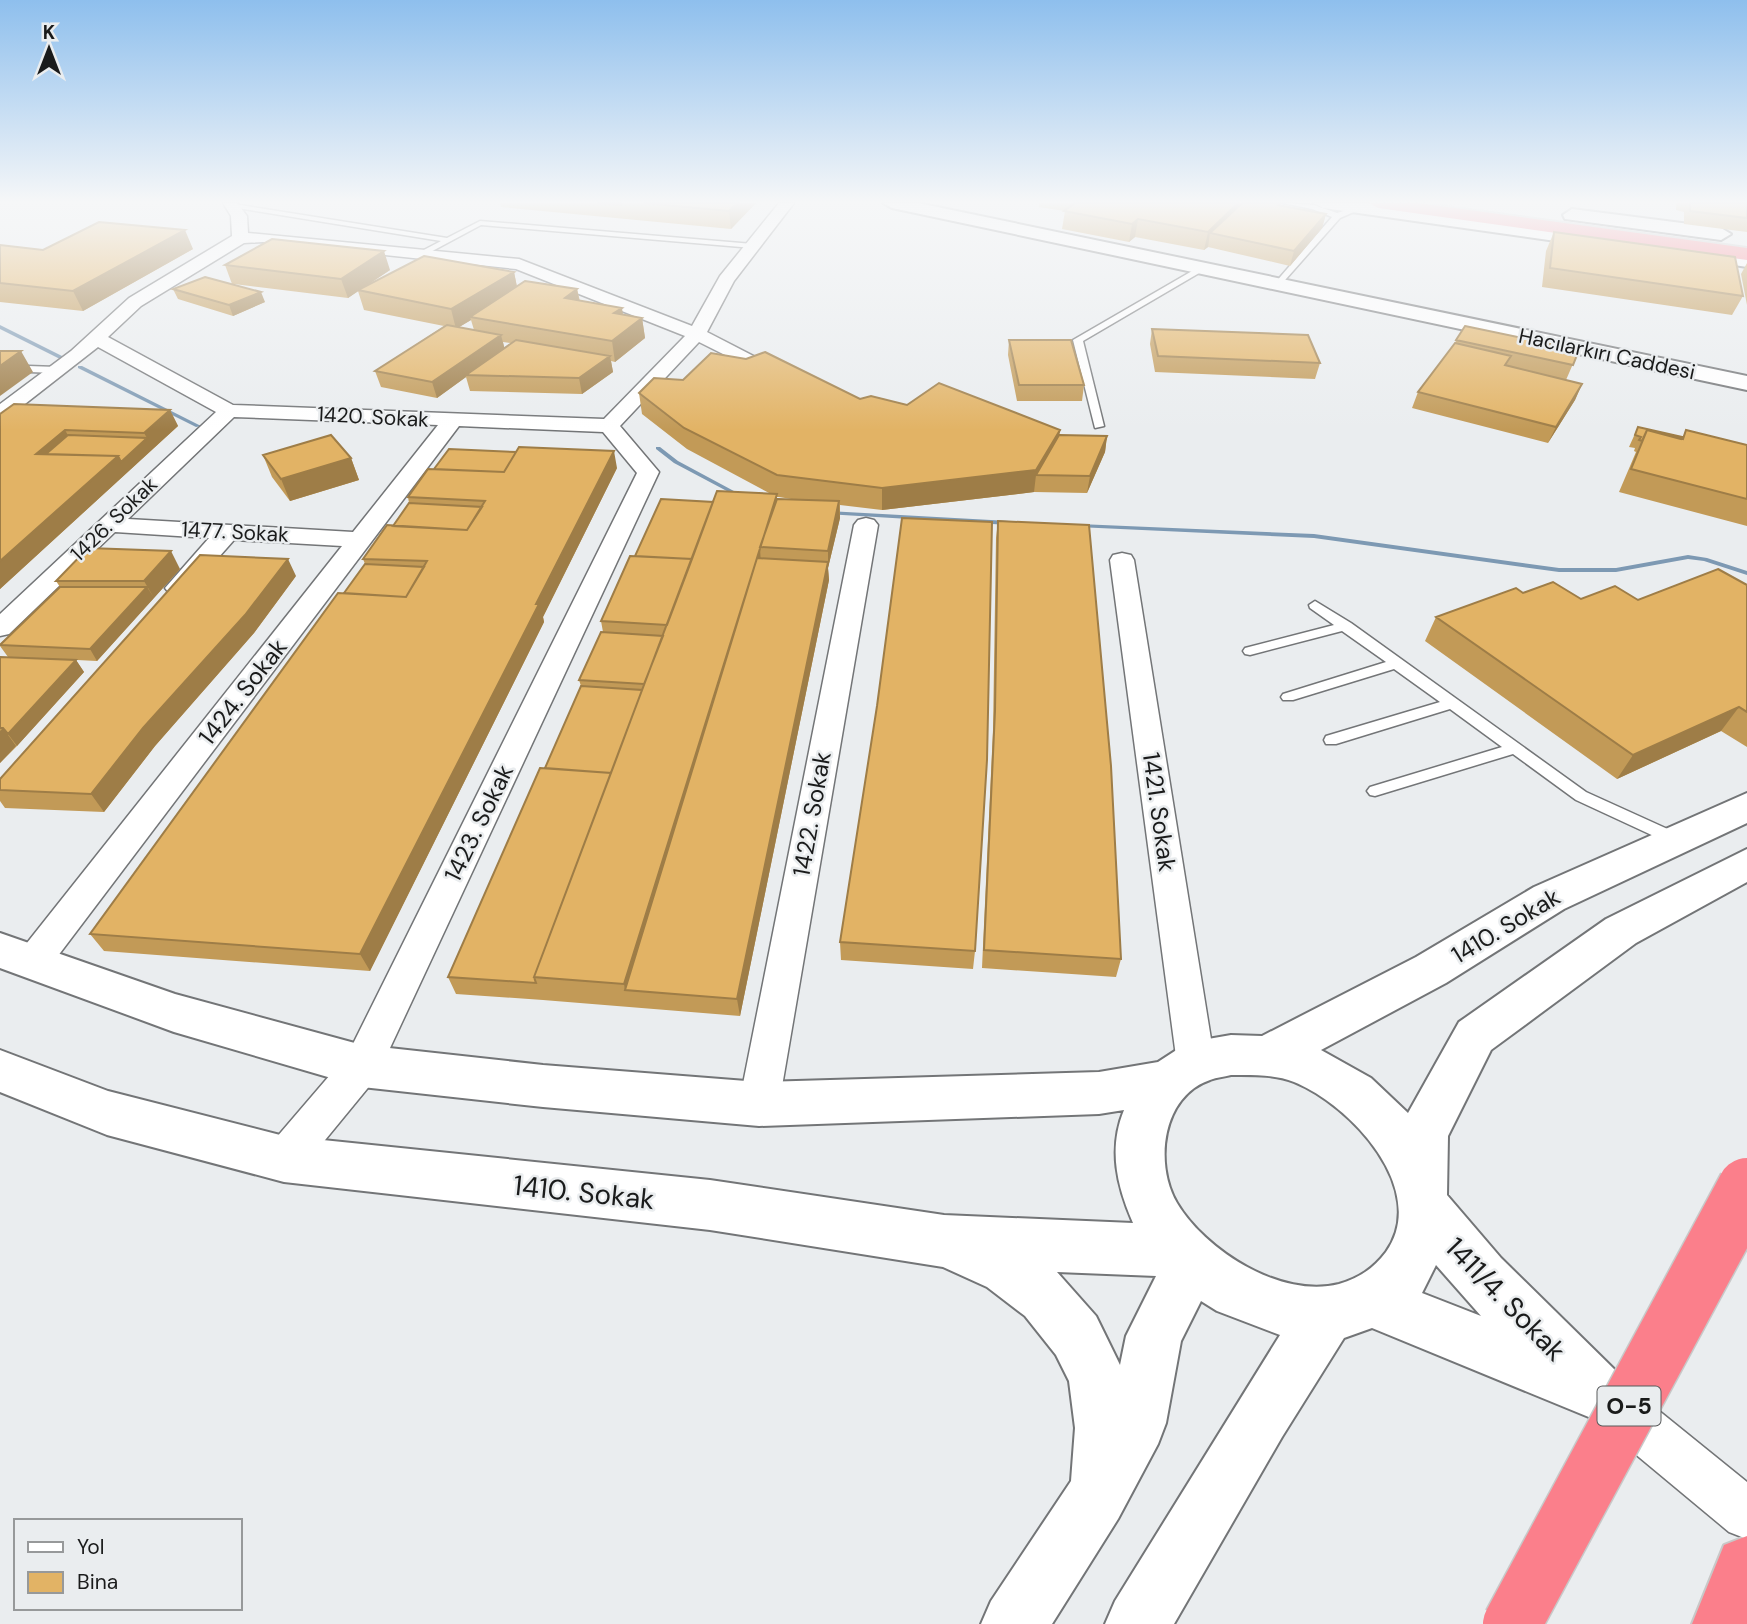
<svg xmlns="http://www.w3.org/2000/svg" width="1747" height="1624" viewBox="0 0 1747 1624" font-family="'DM Sans',sans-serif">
<rect width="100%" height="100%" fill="#eaedef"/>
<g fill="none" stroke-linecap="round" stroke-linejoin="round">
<path fill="#7d99b3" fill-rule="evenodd" d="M0 325 64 357 65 358 60 359 0 329Z
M78 366H82L201 426 196 427 78 368Z
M656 447H660L678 461 745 497 740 498 674 463 656 449Z
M828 511 1009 521 1012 523 1009 525 826 514 825 513Z
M1079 524 1314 534 1559 568H1616L1688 555 1707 558 1747 571V575L1704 561 1688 559 1616 572H1559L1314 538 1077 527V525Z"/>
<g stroke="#737577" stroke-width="3">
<path id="lane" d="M228 203 447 238 480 221 753 244 757 246 753 248 481 225 423 256 420 252 441 241 231 207Z
M1283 203 1314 205 1337 213 1359 206 1363 208 1340 218 1278 288 1274 285 1275 283 1332 217 1312 209Z
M1199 267 1206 269 1083 341 1104 426 1095 428 1073 340Z
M0 365 57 367 62 370 57 373 0 371Z
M1315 601 1351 623 1586 792 1683 836 1685 840 1683 844H1671L1576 800 1513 754 1375 796 1370 795 1367 791 1370 787 1502 747 1450 709 1336 744H1326L1324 740 1326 736 1440 702 1394 669 1293 700H1283L1281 697 1283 694 1386 662 1342 631 1250 655 1245 654 1243 651 1245 648 1334 625 1310 608 1309 605Z"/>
</g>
<g stroke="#737577" stroke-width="3">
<path id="street" d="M223 203H237L247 216 248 233 519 259 692 326 720 276 779 203H794L734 281 707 332 794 377 784 383 777 381 699 342 620 426 659 472 376 1078 298 1173 284 1178 270 1173 264 1159 270 1145 348 1054 637 473 603 432 459 426 45 973 32 977 19 973 14 963 19 953 342 546 234 540 187 593H169L165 588 209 538 115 532 9 634 0 636V614L216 412 98 347 7 418 0 420V404L71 351 129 298 232 236 231 216ZM263 242 516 269 685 336 604 419 233 405 108 337 141 306 244 243ZM234 417 438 425 353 532 128 519Z
M866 518 874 520 878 525 779 1104 773 1117 759 1122 745 1117 739 1104 854 525 858 520Z
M1122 553 1131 555 1134 560 1215 1064 1210 1076 1196 1081 1182 1076 1177 1064 1110 560 1113 555Z
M1615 1382 1632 1389 1747 1482V1539L1729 1532 1598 1423 1591 1406 1598 1389Z"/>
</g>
<g stroke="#737577" stroke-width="4">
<path id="secondary" d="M883 203H918L1747 376V390L892 208Z
M1314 203H1363L1605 236 1615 242 1605 248 1323 208Z
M1572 209 1721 228 1731 234 1721 240 1565 219 1563 215Z
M1682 246 1747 255V267L1675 256 1672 252Z
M1747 793V823L1564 909 1446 983 1321 1050 1371 1078 1408 1113 1459 1022 1606 919 1747 849V882L1636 943 1491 1050 1448 1136 1447 1195 1501 1258 1616 1371 1625 1391 1616 1411 1596 1420 1372 1328 1344 1338 1282 1437 1174 1624H1105L1115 1601 1280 1335 1217 1311 1201 1301 1181 1341 1166 1423 1158 1444 1118 1519 1052 1624H981L991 1601 1071 1481 1075 1428 1069 1381 1056 1355 1025 1316 987 1287 943 1267 710 1230 284 1182 107 1135 0 1092V1050L108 1091 284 1136 710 1180 944 1215 1133 1223C1117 1186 1108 1149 1124 1110L1099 1114 759 1126 543 1107 362 1087 174 1032 0 968V933L175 994 362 1045 543 1065 759 1082 1099 1072 1158 1062 1178 1049 1208 1039 1231 1035 1262 1036 1416 957 1534 887ZM1231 1075C1251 1075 1275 1074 1294 1082 1351 1105 1430 1190 1386 1252 1373 1269 1359 1278 1339 1284 1281 1299 1205 1250 1177 1203 1154 1164 1162 1096 1210 1080 1217 1077 1224 1077 1231 1075ZM1436 1265 1481 1316 1422 1293ZM1057 1272 1156 1276 1126 1336 1120 1365 1096 1316Z"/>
</g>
<g stroke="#c8c8c8" stroke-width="4">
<path id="highway" d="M1369 203H1418L1747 248V260L1378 208Z
M1747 1536V1624H1692L1724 1545Z"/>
</g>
<use href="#lane" fill="#fff" fill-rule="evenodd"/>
<use href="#street" fill="#fff" fill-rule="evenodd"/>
<use href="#secondary" fill="#fff" fill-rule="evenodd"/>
<use href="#highway" fill="#fb7f8b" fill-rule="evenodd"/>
<g stroke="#c8c8c8" stroke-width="61" stroke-linecap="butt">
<path id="highway-bridge" d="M1512 1624 1747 1187"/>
</g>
<use href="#highway-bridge" stroke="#fb7f8b" stroke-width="58"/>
</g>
<path fill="#c29a57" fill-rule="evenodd" d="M500 203H756L731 229 501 207Z
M1039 203H1281V206L1326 214 1322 228 1290 266 1208 247 1204 250 1135 237 1129 242 1062 229 1065 211 1039 207Z
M1676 203H1747V232L1684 224V212L1676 210Z
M1554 232 1743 296 1732 315 1542 287 1546 251Z
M0 245 43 250 193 249 83 311 0 302Z
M1747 263V305L1741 274Z
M225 265 390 270 363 288 514 272 517 287 577 289 580 301 623 315 642 318 645 338 615 362 611 361 613 372 582 394 470 391 466 377 437 398 381 387 375 371 444 326 364 310 358 291 348 298 234 284 265 302 233 316 178 299 173 289 232 284ZM471 320 474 330 459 327ZM503 342 511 343 504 348Z
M1152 329 1320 363 1315 379 1155 372 1150 344Z
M1009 340 1084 385 1082 401H1017L1008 355Z
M1456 340 1579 350 1566 380 1582 384 1575 400 1548 443 1412 408 1418 392 1455 344Z
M639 393 860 399 907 405 1060 430 1059 435 1107 436 1105 452 1087 493 1034 492 882 510 840 505V518L828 568 829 580 740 1016 543 1000 456 994 448 977 545 768 581 686 579 680 603 632 601 621 635 556 713 502 771 494 687 449 642 414ZM777 497H779L797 500 777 499Z
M170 410 178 426 0 589V414Z
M1638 427 1682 439 1686 430 1747 445V526L1619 492 1636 452 1634 451 1635 448 1629 447Z
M263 455 351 458 359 480 290 501 272 477Z
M617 468 543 617 544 622 370 971 104 951 90 934 344 593 365 564 363 559 393 526 409 503 408 497Z
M998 521 1121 959 1116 977 982 968 993 730 996 538Z
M180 569 97 661 37 658 76 660 84 672 17 746 0 763V657H8L0 646V644L60 587 56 581Z
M296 576 254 633 155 746 104 812 5 808 0 801V779Z
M1747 585V747L1721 731 1617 779 1425 641 1436 617 1523 593 1581 599 1638 600Z
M840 942 975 951 973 969 841 960Z"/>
<path fill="#9e7d47" d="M737 203H756L731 229 729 211Z
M1238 203H1248L1210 233 1208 247 1204 250 1208 232Z
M1326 214 1322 228 1290 266 1294 251Z
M1138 219 1135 237 1129 242 1132 224Z
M185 230 193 249 83 311 73 291Z
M384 251 390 270 348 298 341 279Z
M514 272 518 292 470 317 471 320 456 329 451 309Z
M577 289 581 309 565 298Z
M261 292 265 302 233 316 229 305Z
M622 308 625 328 614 313Z
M642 318 645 338 615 362 612 341Z
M501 335 505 350 466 375V377L437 398 432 382Z
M21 351 33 372 0 396V366Z
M610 356 613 372 582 394 579 378Z
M1582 384 1575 400 1548 443 1556 427Z
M170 410 178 426 0 589V561L118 456 147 438 144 433Z
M65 430 74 446 59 460 36 454Z
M1060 430 1057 452 1036 475 1034 492 882 510V488Z
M1107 436 1105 452 1087 493 1090 476Z
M614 451 617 468 543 617 544 622 370 971 360 954Z
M351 458 359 480 290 501 281 479Z
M839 501 840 518 828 568 829 580 740 1016 737 999 828 562V551Z
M760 548 761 565 625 990 624 984Z
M171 551 180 569 154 598 144 581Z
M288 559 296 576 254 633 155 746 104 812 91 794 143 728Z
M147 587 154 598 97 661 90 649Z
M76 660 84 672 17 746 8 734Z
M1739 707 1721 731 1617 779 1633 755Z
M3 728 16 746 0 763V731Z"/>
<path fill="#e2b365" stroke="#9e7d47" stroke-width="2" d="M597 203H621V205Z
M644 203H737L729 211Z
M1075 203H1238L1208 232 1138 219 1132 224 1064 211Z
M1242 203H1280L1278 205 1326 214 1294 251 1210 233Z
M1690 203H1747V218L1690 211Z
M99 222 185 230 73 291 0 283V245L43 250Z
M1554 232 1735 257 1743 296 1550 268Z
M272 239 384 251 341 279 225 265Z
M424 256 514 272 451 309 358 290Z
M205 277 261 292 229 305 173 289Z
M525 281 577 289 565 298 622 308 614 313 642 318 612 341 470 317Z
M447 325 501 335 432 382 375 371Z
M1465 326 1579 350 1573 365 1456 340Z
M1152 329 1308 335 1320 363 1158 356Z
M516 340 610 356 579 378 466 375Z
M1009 340H1071L1084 385H1019Z
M1455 343 1511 356 1505 365 1582 384 1556 427 1418 392Z
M0 351H21L0 366Z
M765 352 860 399 871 396 907 405 939 383 1060 430 1036 470 882 488 777 475 684 428 639 393 654 378 683 380 711 353 746 359Z
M14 404 170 410 144 433 65 430 36 454 118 456 0 561V414Z
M1638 427 1682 437 1681 439 1647 430 1642 441 1639 440 1641 437 1635 435Z
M1647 430 1683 439 1686 430 1747 445V499L1631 469Z
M68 435 147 438 121 462 118 456 46 454Z
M331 435 351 458 281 479 263 455Z
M1059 435 1107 436 1090 476 1036 475Z
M519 447 614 451 536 604H539L360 954 90 934 338 593 406 597 427 561 363 559 387 525 467 530 485 501 408 497 428 469 504 472Z
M449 449 516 452 504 472 434 469Z
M717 491 777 494 624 984 534 977Z
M661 499 713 502 692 559 635 556Z
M777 499 839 501 828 551 760 547Z
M409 503 482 507 467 530 393 526Z
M902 518 992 522 987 760 975 951 840 942 877 706Z
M998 521 1089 525 1111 766 1121 959 984 950 995 711Z
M88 548 171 551 144 581H56Z
M200 555 288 559 245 615 143 728 91 794 0 790V779Z
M630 556 692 559 667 625 601 621Z
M757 558 828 562 737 999 625 990Z
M365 564 424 567 406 597 344 593Z
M1718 569 1747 585V712L1739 707 1633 755 1436 617 1516 588 1523 593 1553 582 1581 599 1615 586 1638 600Z
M60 587H147L90 649 0 645Z
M601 632 663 636 644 684 579 680Z
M0 657 76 660 8 734 3 728H0Z
M581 686 642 690 611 773 545 768Z
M540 768 611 773 534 977 536 983 448 977Z"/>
<linearGradient id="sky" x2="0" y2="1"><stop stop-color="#8ebfed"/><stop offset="0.47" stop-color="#f6f7f8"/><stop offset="1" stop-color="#f6f7f8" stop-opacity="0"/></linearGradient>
<rect width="1747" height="430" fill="url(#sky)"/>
<g text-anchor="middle" stroke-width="5" stroke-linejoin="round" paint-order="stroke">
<g font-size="21" fill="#1a1b1b" stroke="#eaedef">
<text transform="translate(1607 354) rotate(12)" y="7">Hacılarkırı Caddesi</text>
<text transform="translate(373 417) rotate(3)" y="7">1420. Sokak</text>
<text transform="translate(114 519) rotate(-44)" y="7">1426. Sokak</text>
<text transform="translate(235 532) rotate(3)" y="7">1477. Sokak</text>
</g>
<rect fill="#eaedef" stroke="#585a5b" stroke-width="2" x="1597.5" y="1386.5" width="63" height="39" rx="5"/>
<g font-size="23" font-weight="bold" fill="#1a1b1b">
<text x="1629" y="1414">O-5</text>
</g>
<g font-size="24" fill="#1a1b1b" stroke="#eaedef">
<text transform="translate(243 692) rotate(-52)" y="8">1424. Sokak</text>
<text transform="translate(1159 812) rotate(82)" y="8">1421. Sokak</text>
<text transform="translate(812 814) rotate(-80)" y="8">1422. Sokak</text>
<text transform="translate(479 823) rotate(-64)" y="8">1423. Sokak</text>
<text transform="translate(1506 926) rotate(-31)" y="8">1410. Sokak</text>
</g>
<g font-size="28" fill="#1a1b1b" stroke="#eaedef">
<text transform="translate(584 1192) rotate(6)" y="10">1410. Sokak</text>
<text transform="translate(1506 1299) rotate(46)" y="10">1411/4. Sokak</text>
</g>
</g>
<rect x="14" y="1519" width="228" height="91" fill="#eaedef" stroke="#97999a" stroke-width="2"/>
<rect x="28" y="1542" width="35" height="10" fill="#ffffff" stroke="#97999a" stroke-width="2"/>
<text x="77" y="1554" font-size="21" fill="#1a1b1b">Yol</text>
<rect x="28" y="1572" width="35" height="21" fill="#e2b365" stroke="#97999a" stroke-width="2"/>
<text x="77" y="1589" font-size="21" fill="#1a1b1b">Bina</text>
<g transform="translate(49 49)" stroke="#eaedef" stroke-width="5" paint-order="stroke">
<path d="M0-5L12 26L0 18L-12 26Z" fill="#1a1b1b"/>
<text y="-10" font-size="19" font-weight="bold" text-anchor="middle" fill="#1a1b1b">K</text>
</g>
</svg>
